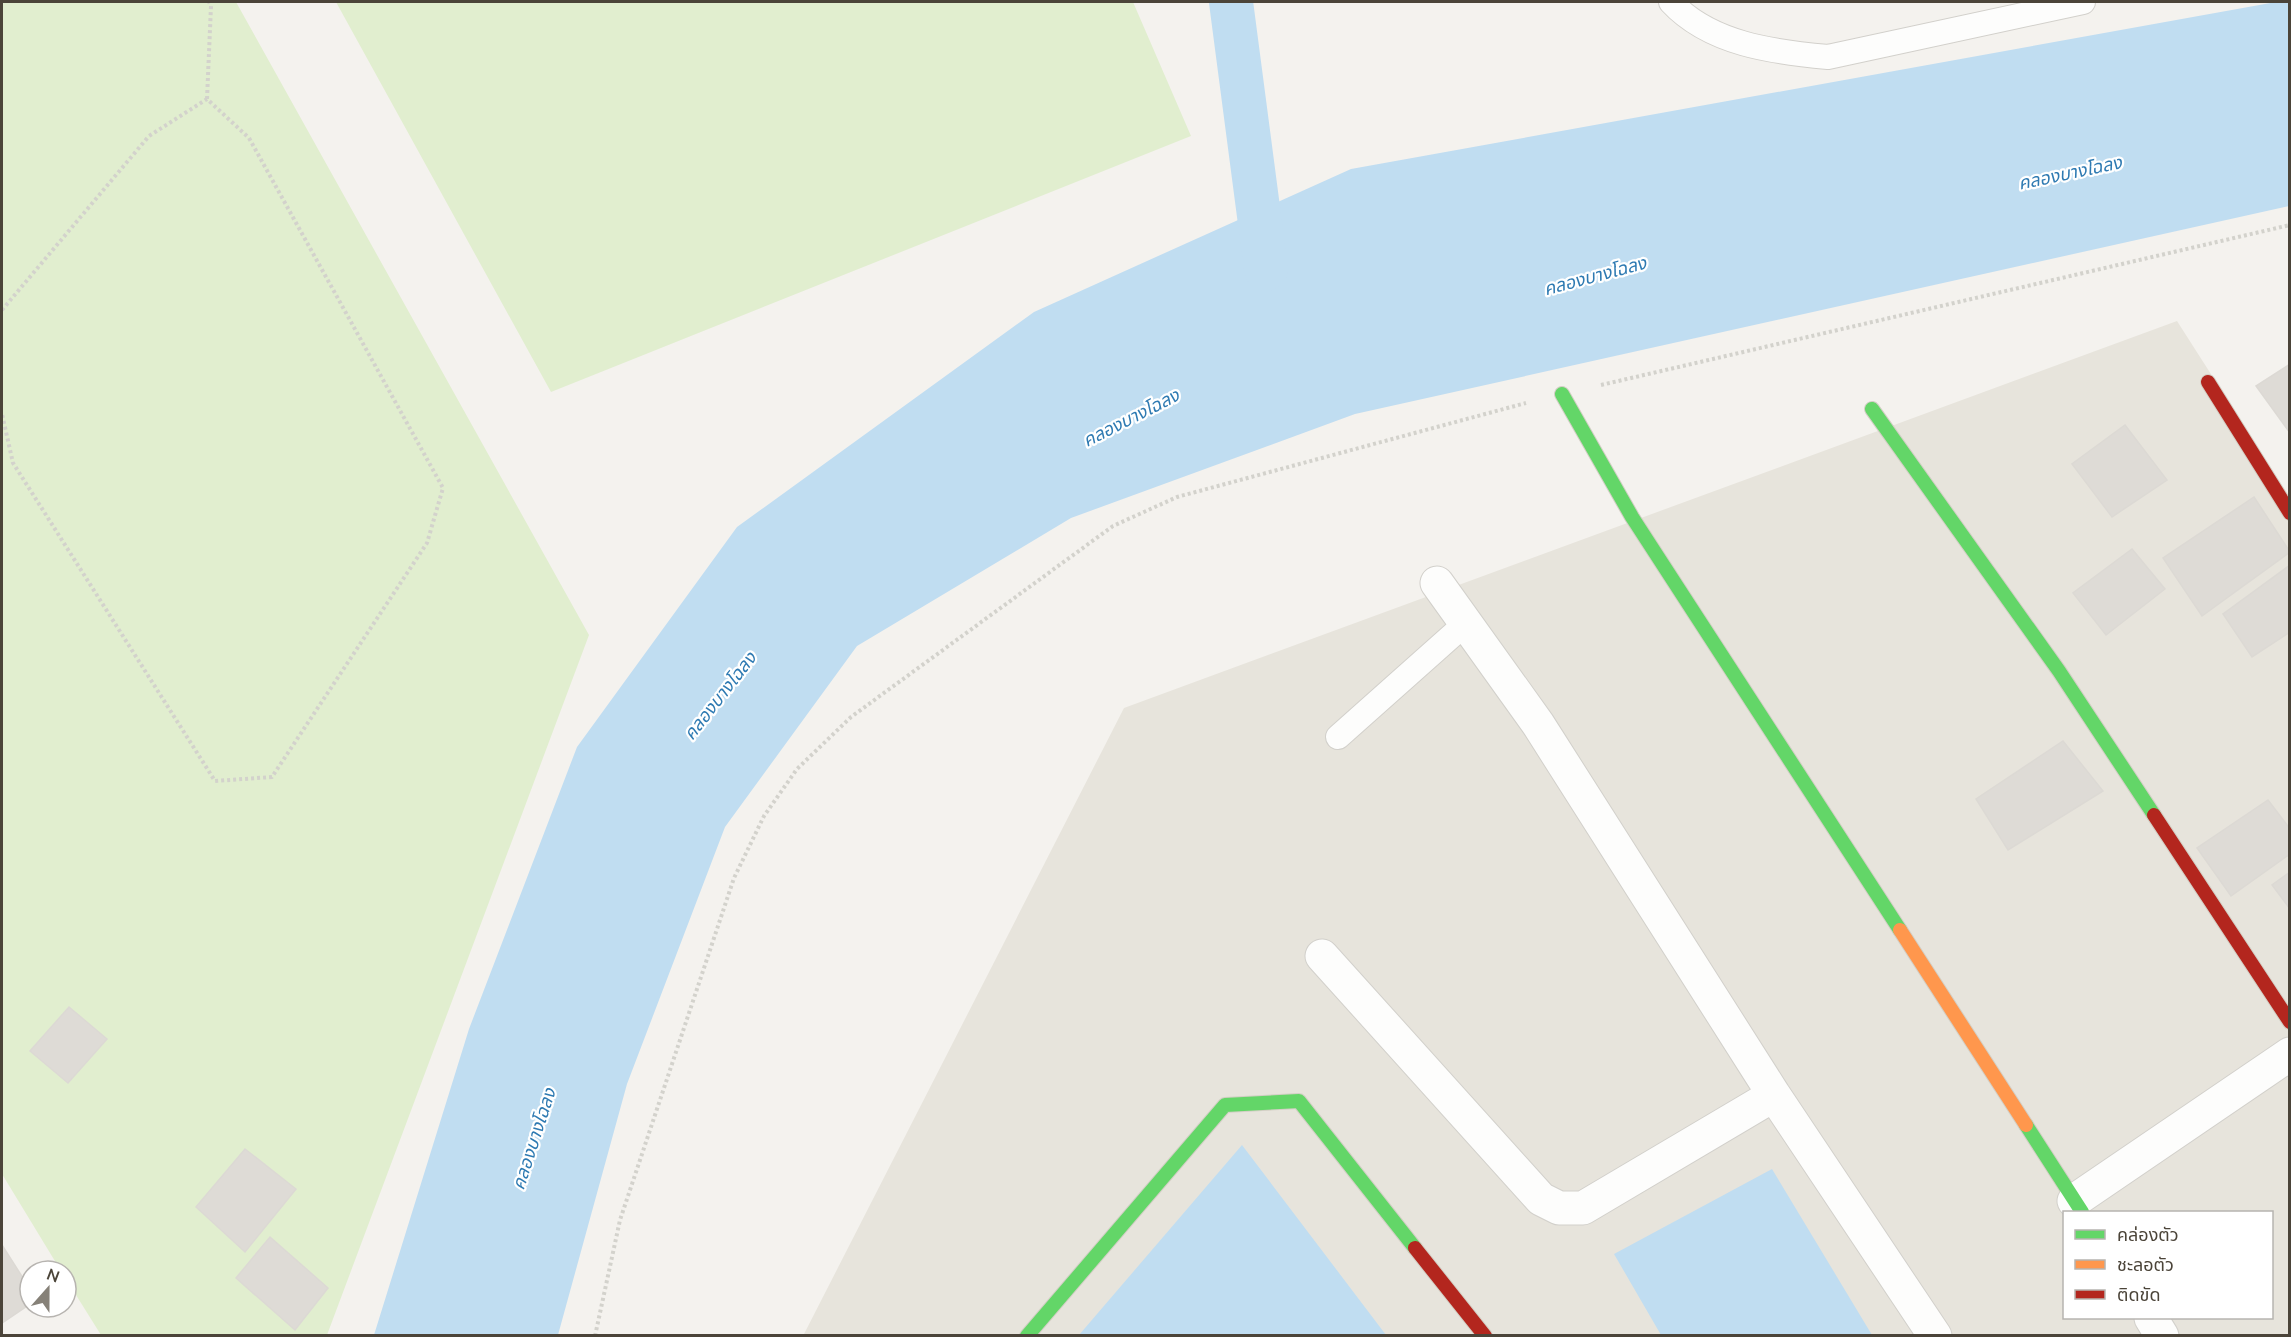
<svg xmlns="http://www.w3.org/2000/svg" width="2291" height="1337" viewBox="0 0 2291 1337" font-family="Mulish,'Noto Sans Thai',sans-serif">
<rect width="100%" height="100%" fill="#f4f2ee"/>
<path fill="#e7e4dc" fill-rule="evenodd" d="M2177 321 2289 496V1335L803 1336 1124 708ZM2064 1212H2272V1318H2064Z"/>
<path fill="#e1eecf" d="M2 2H236L589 635 327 1335H101L66 1279V1271H61L2 1174Z
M336 2H1133L1191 136 551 392Z"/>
<path fill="#c0ddf1" d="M2276 2H2289V206L1355 414 1071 518 857 646 725 827 627 1084 558 1335H374L469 1029 577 747 737 527 1034 312 1351 169Z
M1242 1145 1386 1335H1079Z
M1772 1169 1872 1335H1661L1614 1254Z"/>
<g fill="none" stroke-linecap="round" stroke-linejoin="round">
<path stroke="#c0ddf1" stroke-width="44" d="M1231 2 1266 269"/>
</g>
<path fill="#dedbd6" stroke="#dcd9d4" stroke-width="1.5" d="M2290 364V433L2256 386Z
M2125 425 2167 480 2112 517 2072 464Z
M2254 497 2290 552 2202 616 2163 558Z
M2132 549 2165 589 2106 635 2073 593Z
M2290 565V632L2252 657 2223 614Z
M2063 741 2103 791 2008 850 1976 799Z
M2268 800 2290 829V854L2231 896 2197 848Z
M2290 872V909L2272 885Z
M69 1007 107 1039 68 1083 30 1051Z
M245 1149 296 1189 245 1252 196 1207Z
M270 1237 328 1288 295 1330 236 1278Z
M2 1245 30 1289V1304L2 1323Z"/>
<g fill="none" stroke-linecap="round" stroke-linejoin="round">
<g stroke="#d2d0cb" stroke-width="26">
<path id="lane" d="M1671 2C1710 44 1773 52 1828 57L2083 2
M1338 737 1465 624"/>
</g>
<g stroke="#d2d0cb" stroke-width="35">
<path id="street" d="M1437 583 1538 724 1774 1095 1935 1336
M1322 956 1541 1199 1559 1208H1583L1774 1095
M2074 1201 2290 1054
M2151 1318 2162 1336"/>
</g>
<g stroke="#d3cfc5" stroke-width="16">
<path id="fast" d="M1562 394 1632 517 1900 930
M1872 409 2059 671 2154 815
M2026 1125 2082 1212
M1027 1336 1225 1105 1299 1101 1415 1248"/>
</g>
<g stroke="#d3cfc5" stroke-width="16">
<path id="slow" d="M1900 930 2026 1125"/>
</g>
<g stroke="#d3cfc5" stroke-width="16">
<path id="jam" d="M2208 382 2290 513
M2154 815 2290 1022
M1415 1248 1485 1336"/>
</g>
<path stroke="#d3d2cc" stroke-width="4" stroke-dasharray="3 3" stroke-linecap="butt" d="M207 99 211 6 209 2
M2 310 149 136 207 99 249 138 443 488 427 543 272 777 215 781 13 463 2 414
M1601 385 2290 225
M595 1336 620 1220 734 878 764 816 797 769 851 717 1113 526 1177 497 1526 403"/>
<use href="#lane" stroke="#fdfdfc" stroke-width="24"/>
<use href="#street" stroke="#fdfdfc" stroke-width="33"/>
<use href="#fast" stroke="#63d668" stroke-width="14"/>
<use href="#slow" stroke="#ff974d" stroke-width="14"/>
<use href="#jam" stroke="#b3261e" stroke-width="14"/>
</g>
<g text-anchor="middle" stroke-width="4.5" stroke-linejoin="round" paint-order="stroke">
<g font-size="18" font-style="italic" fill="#2e7ab2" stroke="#fff">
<text transform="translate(2070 173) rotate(-12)" y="6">คลองบางโฉลง</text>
<text transform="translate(1595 276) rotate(-15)" y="6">คลองบางโฉลง</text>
<text transform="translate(1131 418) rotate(-27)" y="6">คลองบางโฉลง</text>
<text transform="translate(720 696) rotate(-52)" y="6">คลองบางโฉลง</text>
<text transform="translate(534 1139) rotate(-72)" y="6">คลองบางโฉลง</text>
</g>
</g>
<rect width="2291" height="1337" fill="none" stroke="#4b4439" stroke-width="6"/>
<rect x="2063" y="1211" width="210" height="108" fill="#ffffff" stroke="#b7b4b0" stroke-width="1.5"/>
<rect x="2075" y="1230" width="30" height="9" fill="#63d668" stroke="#b7b4b0" stroke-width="1.5"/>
<text x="2117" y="1241" font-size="18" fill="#4b4439">คล่องตัว</text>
<rect x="2075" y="1260" width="30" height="9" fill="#ff974d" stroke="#b7b4b0" stroke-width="1.5"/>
<text x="2117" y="1271" font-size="18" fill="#4b4439">ชะลอตัว</text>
<rect x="2075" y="1290" width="30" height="9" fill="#b3261e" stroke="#b7b4b0" stroke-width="1.5"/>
<text x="2117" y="1301" font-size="18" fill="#4b4439">ติดขัด</text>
<g transform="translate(48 1289) rotate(21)"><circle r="28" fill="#ffffff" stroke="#b7b4b0" stroke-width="1.5"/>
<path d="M0-4.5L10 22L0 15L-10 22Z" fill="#868178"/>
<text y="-9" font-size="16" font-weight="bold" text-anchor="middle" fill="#4b4439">N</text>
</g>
</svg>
